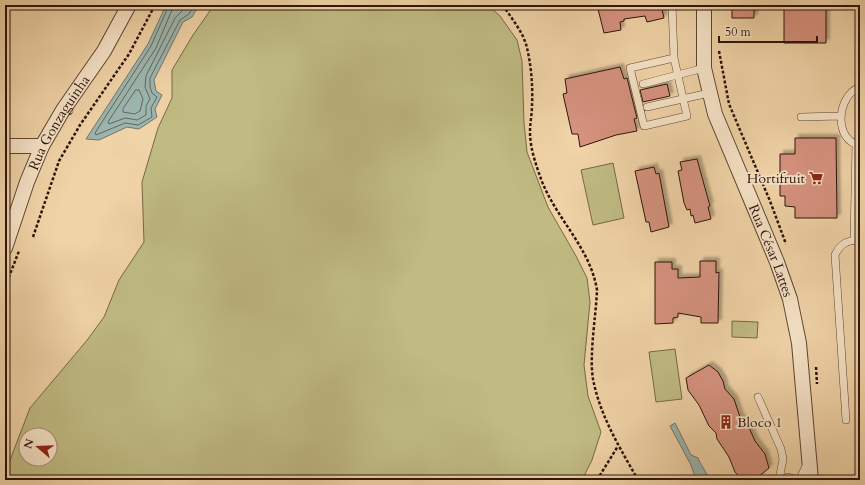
<svg xmlns="http://www.w3.org/2000/svg" width="865" height="485" viewBox="0 0 865 485" font-family="Cardo,serif">
<style>
.green{fill:#c0bb83;stroke:#766847;fill-rule:evenodd}
.water{fill:#9cb6af;stroke:#70766d}
.lines{fill:none;stroke-linecap:round;stroke-linejoin:round}
.shore{stroke:#64665d;stroke-width:1}
.building{fill:#d6927f;stroke:#2d150b;filter:url(#shadow)}
.lane-casing{stroke:#5e4432;stroke-width:8}
.street-casing{stroke:#5e4432;stroke-width:16}
.path{stroke:#2d150b;stroke-width:2.5;stroke-dasharray:3 2;stroke-linecap:butt}
.lane{stroke:#f5e2c6;stroke-width:7}
.street{stroke:#f5e2c6;stroke-width:14}
.labels{text-anchor:middle;dominant-baseline:central;stroke-width:3.5;stroke-linejoin:round;paint-order:stroke}
.street-label{font-size:14px;fill:#2d150b;stroke:#f5e2c6}
.poi-label{font-size:14px;fill:#2d150b;stroke:#f5e2c6;text-anchor:end}
</style>
<defs>
<filter id="shadow"><feDropShadow dx="3.5" dy="-3.5" stdDeviation="1" flood-color="#0004"/></filter>
</defs>
<rect width="100%" height="100%" fill="#f0d3a7"/>
<filter id="stains"><feTurbulence type="fractalNoise" baseFrequency=".005" numOctaves="4"/><feColorMatrix values="0 0 0 0 .2 0 0 0 0 .09 0 0 0 0 .02 0 0 0 .5 -.17"/></filter>
<radialGradient id="worn" r=".72"><stop offset=".6" stop-color="#630" stop-opacity="0"/><stop offset="1" stop-color="#630" stop-opacity=".3"/></radialGradient>
<!-- green -->
<path class="green" d="M214,5H488L500,16L517,40L522,61L524,123L527,152L548,207L576,256L587,278L590,302L584,365L588,396L601,432L592,460L582,480H5V473L30,408L88,339L104,317L119,280L144,242L142,182L158,128L172,98V70L193,35ZM26,435H50V459H26Z
M613,163L624,218L593,225L581,170Z
M732,321L758,322L757,338L732,337Z
M675,349L682,399L656,402L649,352Z"/>
<!-- water -->
<path class="water" d="M166,5H199L192,17L183,22L154,80L156,91L162,95L155,109L157,117L139,129L127,127L99,140L86,139L148,44Z
M675,423L691,455L698,458C701,466 707,472 709,480H696L691,465L670,426Z"/>
<g class="lines">
<!-- shore -->
<path class="shore" d="M169,5L151,46L95,133L96,135L125,123L138,125L152,117L151,108L157,97L152,93L150,87V78L180,20L189,14L194,5
M174,5L156,48L108,122L109,124L125,118L137,120L146,115V106L150,99L145,87L146,76L175,18L188,5
M136,90H139L143,99L140,111L135,114L123,112V109Z"/>
</g>
<!-- building -->
<path class="building" d="M597,5H661L664,18L647,22L645,16L624,19V21L620,22L621,30L604,33Z
M732,5H754V18H732Z
M784,5H826V43H784Z
M620,67L624,79L627,78L637,118L634,119L637,131L616,135L580,147L578,134H572L563,94L567,93L565,79Z
M667,84L670,96L643,102L640,90Z
M795,138H836L837,218H795V207L785,206V196H780V154H795Z
M697,159L710,206L708,207L711,219L695,223L693,215L691,216L690,209L687,210L684,203L678,171L682,170L680,162Z
M654,167L656,174L659,173L669,227L651,232L649,222H646L635,171Z
M700,261H716V273L719,272L718,323H701V317L678,313V317L673,318V323L655,324V262H672V269H678V278L700,277Z
M709,365L718,372L723,381L725,389L734,399L740,417L747,423L755,441L765,454L769,468L757,478L742,480L735,472L729,457L717,439L716,433L709,426L699,405L688,390L686,378Z"/>
<g class="lines">
<defs>
<path id="lane" d="M672,5L674,58
M674,58L687,116L644,126L630,68Z
M643,84L704,68
M647,107L709,93
M801,117L840,116
M859,145C834,140 836,96 860,87
M854,240L856,144
M758,397L781,449L783,459L779,480
M846,420L835,255C840,244 847,240 860,240
M781,480L788,477L798,480
M799,480L808,462"/>
<g id="street">
<path id="s1" d="M704,5V68L715,114L777,262L790,299L799,343L811,480"/>
<path d="M5,146H42"/>
<path id="s2" d="M5,248L27,182L42,146L63,110L104,51L129,5"/>
</g>
</defs>
<!-- lane casing -->
<use href="#lane" class="lane-casing"/>
<!-- street casing -->
<use href="#street" class="street-casing"/>
<!-- path -->
<path class="path" d="M503,5C511,18 521,29 526,44C531,63 533,85 532,105C532,114 530,123 530,132C530,148 536,165 541,179C556,219 590,247 597,290C596,316 589,355 593,379C600,416 620,448 638,480
M719,51L729,104L770,201L786,244
M33,237L59,161L80,125L129,54L155,5
M5,287L19,251
M816,367L817,384
M597,480L618,446"/>
<!-- lane -->
<use href="#lane" class="lane"/>
<!-- street -->
<use href="#street" class="street"/>
</g>
<!-- icons -->
<defs>
<symbol id="supermarket-bare" viewBox="-9 -9 18 18"><path d="M-6-5.5h2.5l.6 2H6L4.5 2H-2.5L-4.4-4H-6ZM-1.5 3.2a1.3 1.3 0 1 0 .1 0ZM3 3.2a1.3 1.3 0 1 0 .1 0Z" fill="#8f2418" stroke="#f5e2c6" stroke-width="2.5" paint-order="stroke"/></symbol>
<symbol id="building-bare" viewBox="-9 -9 18 18"><path d="M-4-6H4V6H1V3H-1V6H-4ZM-2.5-4.3h1.7v1.8h-1.7ZM.8-4.3h1.7v1.8H.8ZM-2.5-1h1.7V.8h-1.7ZM.8-1h1.7V.8H.8Z" fill="#8f2418" stroke="#f5e2c6" stroke-width="2.5" paint-order="stroke"/></symbol>
</defs>
<g fill-rule="evenodd">
<use href="#supermarket-bare" x="806" y="168" width="20" height="20"/>
<use href="#building-bare" x="716" y="412" width="20" height="20"/>
</g>
<g class="labels">
<!-- street labels -->
<g class="street-label">
<text stroke="none"><textPath href="#s2" startOffset="137">Rua Gonzaguinha</textPath></text>
<text stroke="none"><textPath href="#s1" startOffset="258">Rua César Lattes</textPath></text>
</g>
<!-- poi labels -->
<g class="poi-label">
<text x="805" y="178">Hortifruit</text>
<text x="737" y="422" text-anchor="start">Bloco 1</text>
</g>
</g>
<!-- margin -->
<rect width="865" height="485" fill="none" stroke="#f0d3a7" stroke-width="20"/>
<rect x="6" y="6" width="853" height="473" fill="none" stroke="#2d150b" stroke-width="2"/>
<rect x="10" y="10" width="845" height="465" fill="none" stroke="#2d150b"/>
<!-- north arrow -->
<g transform="translate(38 447) rotate(289)"><circle r="19" fill="#f5e2c6" stroke="#a5907b"/>
<path d="M0-3L7 15L0 10L-7 15Z" fill="#8f2418"/>
<text y="-6" font-size="11" font-weight="bold" text-anchor="middle" fill="#2d150b">N</text>
</g>
<!-- scale -->
<path d="M719 36v6h98v-6" fill="none" stroke="#2d150b" stroke-width="2"/>
<text x="725" y="36" font-size="12" fill="#2d150b" stroke="#f5e2c6" stroke-width="3" paint-order="stroke">50 m</text>
<rect width="100%" height="100%" filter="url(#stains)"/>
<rect width="100%" height="100%" fill="url(#worn)"/>
</svg>
